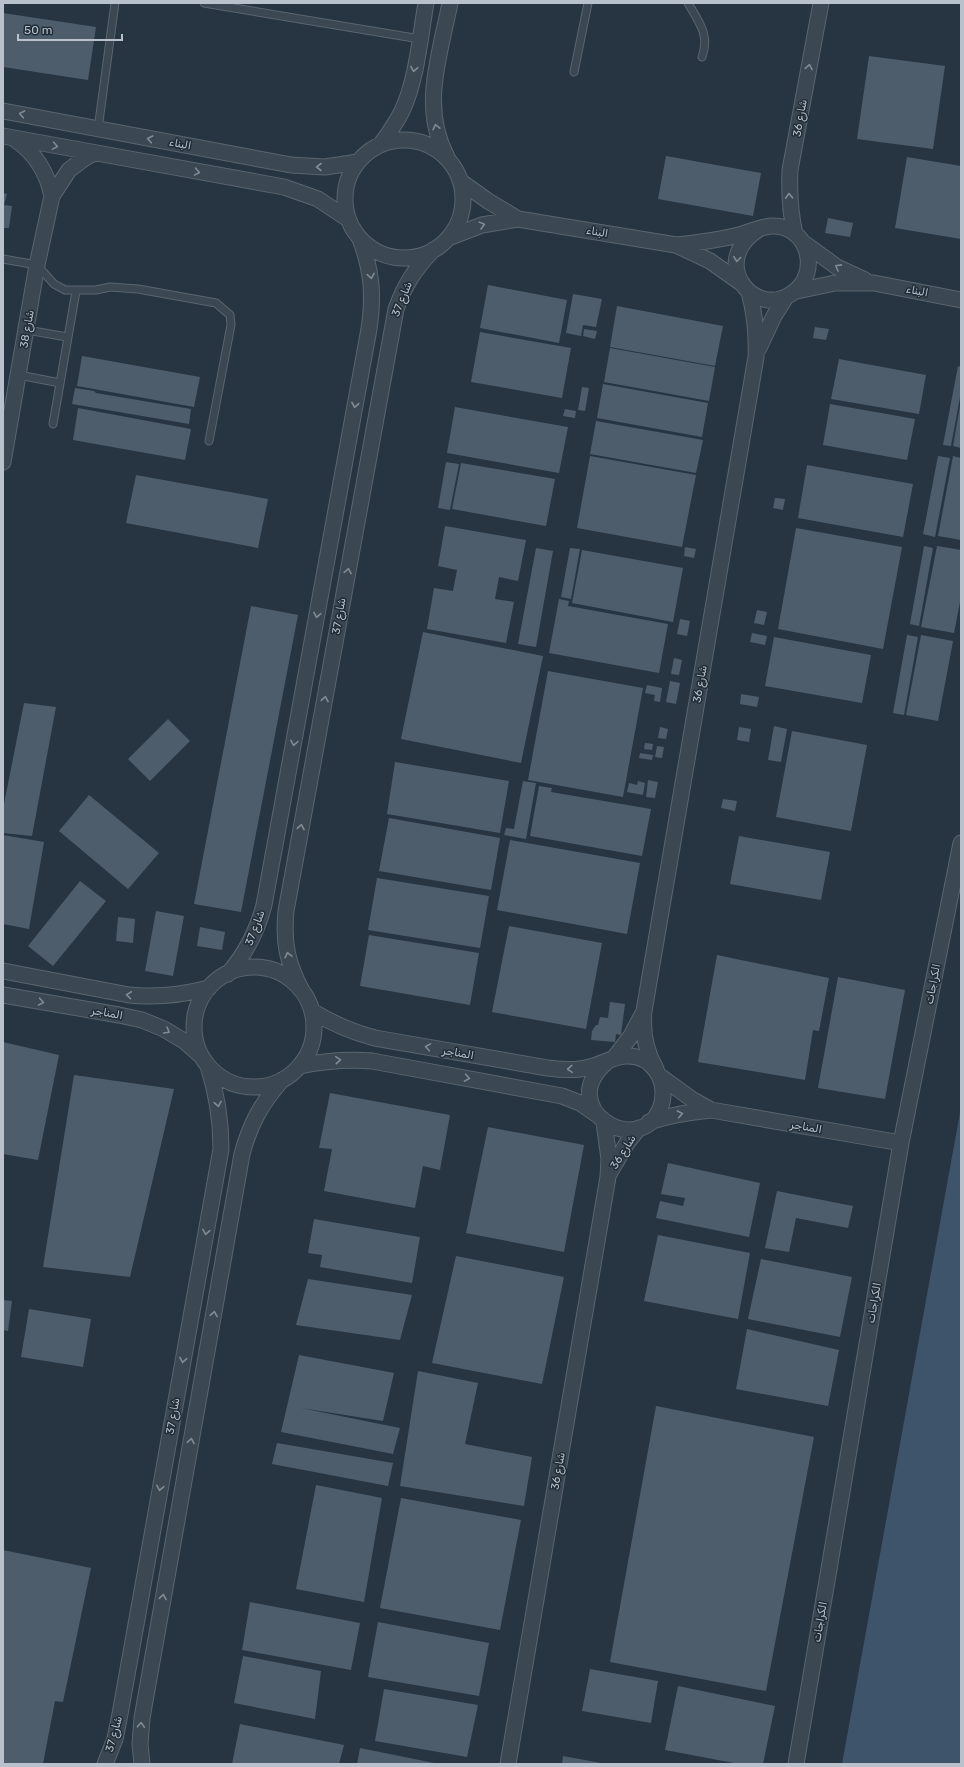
<svg xmlns="http://www.w3.org/2000/svg" width="964" height="1767" viewBox="0 0 964 1767" font-family="Rubik,'Noto Sans Arabic',sans-serif">
<style>
.water{fill:#3d546b}
.building{fill:#4d5d6b}
.lines{fill:none;stroke-linecap:round;stroke-linejoin:round}
.lane-casing{stroke:#5a6570;stroke-width:9}
.street-casing{stroke:#5a6570;stroke-width:17}
.lane{stroke:#3b4752;stroke-width:7}
.street{stroke:#3b4752;stroke-width:15}
.oneway{stroke:#808b95}
.labels{text-anchor:middle;dominant-baseline:central;stroke-width:3;stroke-linejoin:round;paint-order:stroke}
.street-label{font-size:11px;fill:#b9c2cc;stroke:#202c38}
</style>
<rect width="100%" height="100%" fill="#273543"/>
<!-- water -->
<path class="water" d="M961,1107V1764H842Z"/>
<!-- building -->
<path class="building" d="M3,13L96,27L88,80L3,67Z
M869,56L945,66L933,149L857,139Z
M666,156L761,173L753,216L658,199Z
M907,157L961,166V239L895,228Z
M3,193L7,194L4,205L12,206L9,228H3Z
M828,218L853,223L850,237L825,233Z
M488,285L567,300L559,343L480,328Z
M573,294L602,299L596,327L583,325L581,336L566,333Z
M617,306L723,326L715,366L610,347Z
M815,327L829,329L826,340L813,338Z
M584,329L597,331L595,339L583,336Z
M480,332L571,348L562,398L471,382Z
M610,348L715,367L709,401L604,382Z
M82,356L200,377L194,407L77,386Z
M839,359L926,375L919,414L831,399Z
M958,366L961,367V392L951,446L943,445Z
M603,384L708,403L702,437L597,418Z
M582,387L589,388L585,411L578,410Z
M75,388L94,391L96,393L191,409L189,424L72,404Z
M830,404L915,419L907,460L823,445Z
M960,406H961V448L953,446Z
M455,407L568,427L559,473L447,453Z
M78,408L191,429L185,460L73,440Z
M565,409L576,411L575,418L563,416Z
M596,421L703,440L696,473L590,454Z
M590,456L696,475L682,547L577,528Z
M938,456L950,458L935,537L923,534Z
M953,456L961,458V540L938,536Z
M446,462L459,464L450,510L438,508Z
M461,463L555,479L546,526L452,509Z
M807,465L913,484L903,537L798,518Z
M136,475L268,499L258,548L126,523Z
M775,498L785,499L783,510L773,508Z
M445,526L526,540L518,581L499,577L495,599L514,602L506,643L427,629L434,588L453,591L457,570L438,566Z
M796,528L902,547L883,649L778,629Z
M924,546L933,548L919,626L910,624Z
M937,546L961,550V597L954,633L921,627Z
M685,547L696,549L694,558L684,556Z
M536,548L553,551L536,647L518,644Z
M570,548L580,549L571,599L561,597Z
M582,550L683,568L673,622L572,603Z
M559,599L569,601L568,606L668,624L659,673L549,653Z
M251,606L298,615L241,912L194,904Z
M757,610L767,612L764,625L754,623Z
M680,619L690,621L687,636L677,634Z
M423,632L543,656L521,763L401,739Z
M752,633L767,636L765,645L750,642Z
M907,635L918,637L904,715L893,713Z
M921,635L953,641L938,721L906,715Z
M774,637L871,655L862,703L765,686Z
M674,658L682,660L679,675L671,674Z
M548,671L643,688L623,797L528,780Z
M670,681L680,683L676,704L666,702Z
M647,685L662,688L660,702L654,701L655,695L645,693Z
M741,694L759,697L757,707L740,704Z
M24,703L56,707L32,836L3,833V809Z
M168,719L190,741L150,781L128,759Z
M774,726L787,729L781,762L768,760Z
M660,727L668,729L666,739L658,738Z
M739,727L751,729L749,742L737,740Z
M792,731L867,745L851,831L776,817Z
M645,743L653,744L652,750L644,749Z
M657,746L664,747L662,758L655,757Z
M640,753L653,755L652,760L639,758Z
M395,762L509,781L500,833L387,814Z
M648,780L658,782L655,798L646,797Z
M523,781L536,783L526,839L504,835L506,828L514,829Z
M638,781L645,783L643,795L627,792L629,783L637,785Z
M539,786L552,788L551,792L651,809L642,856L530,836Z
M89,795L159,853L128,889L59,831Z
M723,799L737,801L735,811L721,808Z
M389,818L500,838L491,890L379,871Z
M3,835L44,842L29,929L3,924Z
M739,836L830,852L821,900L730,884Z
M510,840L640,863L627,934L497,910Z
M377,878L489,896L480,948L368,930Z
M80,881L106,901L53,966L28,946Z
M156,911L184,916L173,976L145,971Z
M118,917L135,919L133,943L116,941Z
M509,926L602,943L586,1029L492,1012Z
M200,927L225,932L222,950L197,946Z
M369,935L479,953L470,1005L360,986Z
M717,955L829,978L819,1031L813,1030L805,1080L698,1062Z
M838,977L905,990L885,1099L818,1088Z
M610,1002L625,1004L621,1035L616,1034L615,1042L591,1040L592,1031L596,1025H598L600,1017L608,1018Z
M3,1042L59,1055L38,1160L3,1154Z
M74,1075L174,1089L130,1277L43,1267Z
M330,1093L450,1115L440,1170L423,1166L415,1208L324,1191L332,1149L319,1148Z
M488,1127L584,1145L564,1252L466,1233Z
M668,1163L760,1183L749,1237L656,1218L660,1201L683,1206L685,1198L661,1194Z
M777,1191L853,1206L848,1228L796,1218L789,1252L765,1248Z
M314,1219L420,1237L412,1283L320,1267L322,1255L308,1253Z
M658,1235L750,1253L738,1319L644,1301Z
M456,1256L564,1277L542,1384L432,1363Z
M761,1259L852,1277L840,1337L748,1319Z
M308,1279L412,1295L400,1340L296,1325Z
M3,1300L12,1301L8,1331L3,1330Z
M29,1309L91,1319L83,1367L21,1357Z
M747,1329L839,1350L828,1406L736,1389Z
M299,1355L394,1373L383,1421L301,1408L400,1428L393,1454L281,1432Z
M418,1371L478,1383L465,1444L532,1457L524,1506L400,1486Z
M656,1406L814,1437L766,1691L610,1662Z
M277,1443L393,1463L388,1486L272,1464Z
M316,1485L382,1498L364,1602L296,1589Z
M401,1498L521,1520L500,1630L380,1608Z
M3,1550L91,1568L63,1702L55,1701L43,1764H3Z
M250,1602L360,1623L351,1670L242,1650Z
M378,1622L489,1643L479,1696L368,1677Z
M243,1656L321,1671L315,1719L234,1703Z
M590,1669L658,1681L651,1723L582,1711Z
M678,1686L775,1706L763,1764H739L665,1750Z
M384,1689L478,1705L467,1757L375,1741Z
M240,1724L344,1745L339,1764H232Z
M360,1748L434,1763V1764H357Z
M563,1756L601,1763V1764H562Z"/>
<g class="lines">
<defs>
<path id="lane" d="M204,3L420,39
M688,3C699,22 710,35 702,57
M574,72L588,3
M98,129L115,3
M3,259L37,265L54,284L65,290H96L110,287L138,289L216,303L230,315L231,325L209,441
M27,330L67,337
M19,375L60,383
M53,424L76,291"/>
<path id="street" d="M3,111L291,165L325,167L358,162
M3,136L284,187L318,199L348,219
M16,140C36,154 47,172 52,196
M345 199a59 59 0 1 1 118 0a59 59 0 1 1-118 0Z
M381,144C389,133 396,123 402,111C417,79 420,37 426,3
M447,157C420,107 440,55 450,3
M460,181L488,201L518,219
M795,234C790,212 789,192 790,170L821,3
M448,238L482,225L518,219L676,245L710,261L741,283
M804,243L837,267L865,280
M676,245C697,243 718,240 739,235C749,232 760,227 771,226C809,224 822,275 791,294C753,319 708,261 759,229
M797,291L835,283H874L961,300
M759,348L774,316L786,297
M3,462L37,265L52,196L69,170L85,158L94,153
M194 1027a60 60 0 1 1 120 0a60 60 0 1 1-120 0Z
M3,971L129,995C157,998 182,995 209,988
M228,974C246,953 257,932 264,905L369,329C374,295 372,271 360,239
M302,991C287,962 283,943 286,911L396,309C405,284 415,269 433,250
M3,995L119,1015L142,1020L164,1029L184,1041L201,1056
M312,1011C333,1024 352,1032 375,1038L548,1068C562,1070 576,1071 590,1067C602,1064 613,1057 625,1056C654,1054 670,1084 660,1109C638,1160 552,1107 608,1061
M614,1058L631,1036L642,1015
M300,1066C324,1061 346,1059 372,1061L562,1096L580,1103L596,1114
M656,1069C645,1050 642,1032 644,1011L756,357C757,334 755,314 749,292
M660,1076L693,1100L711,1110
M649,1122C670,1115 689,1112 711,1110L901,1143
M609,1174L627,1143L639,1128
M105,1764L115,1739L120,1714L221,1149C221,1120 217,1094 208,1066
M142,1764L140,1744L142,1718L242,1154C250,1124 261,1104 282,1080
M508,1764L608,1177L609,1159L604,1122
M796,1764L901,1143L961,843"/>
</defs>
<!-- lane casing -->
<use href="#lane" class="lane-casing"/>
<!-- street casing -->
<use href="#street" class="street-casing"/>
<!-- lane -->
<use href="#lane" class="lane"/>
<!-- street -->
<use href="#street" class="street"/>
</g>
<!-- one-way arrows -->
<defs><path id="oneway-chevron" d="M-2-3.5L2.5 0L-2 3.5" fill="none" stroke-width="1.6" stroke-linecap="round" stroke-linejoin="round"/></defs>
<g class="oneway">
<use href="#oneway-chevron" transform="translate(809 67) rotate(-80)"/>
<use href="#oneway-chevron" transform="translate(414 69) rotate(101)"/>
<use href="#oneway-chevron" transform="translate(22 114) rotate(-169)"/>
<use href="#oneway-chevron" transform="translate(436 127) rotate(-103)"/>
<use href="#oneway-chevron" transform="translate(150 139) rotate(-169)"/>
<use href="#oneway-chevron" transform="translate(55 146) rotate(10)"/>
<use href="#oneway-chevron" transform="translate(319 167) rotate(180)"/>
<use href="#oneway-chevron" transform="translate(197 172) rotate(10)"/>
<use href="#oneway-chevron" transform="translate(789 196) rotate(-93)"/>
<use href="#oneway-chevron" transform="translate(482 225) rotate(-15)"/>
<use href="#oneway-chevron" transform="translate(737 259) rotate(98)"/>
<use href="#oneway-chevron" transform="translate(838 267) rotate(-151)"/>
<use href="#oneway-chevron" transform="translate(371 276) rotate(80)"/>
<use href="#oneway-chevron" transform="translate(355 405) rotate(100)"/>
<use href="#oneway-chevron" transform="translate(348 571) rotate(-80)"/>
<use href="#oneway-chevron" transform="translate(317 615) rotate(100)"/>
<use href="#oneway-chevron" transform="translate(325 699) rotate(-80)"/>
<use href="#oneway-chevron" transform="translate(294 743) rotate(100)"/>
<use href="#oneway-chevron" transform="translate(301 827) rotate(-80)"/>
<use href="#oneway-chevron" transform="translate(288 955) rotate(-103)"/>
<use href="#oneway-chevron" transform="translate(129 995) rotate(-172)"/>
<use href="#oneway-chevron" transform="translate(41 1002) rotate(10)"/>
<use href="#oneway-chevron" transform="translate(167 1031) rotate(30)"/>
<use href="#oneway-chevron" transform="translate(428 1047) rotate(-170)"/>
<use href="#oneway-chevron" transform="translate(338 1060) rotate(-4)"/>
<use href="#oneway-chevron" transform="translate(570 1069) rotate(177)"/>
<use href="#oneway-chevron" transform="translate(467 1078) rotate(10)"/>
<use href="#oneway-chevron" transform="translate(218 1104) rotate(80)"/>
<use href="#oneway-chevron" transform="translate(680 1114) rotate(-11)"/>
<use href="#oneway-chevron" transform="translate(206 1232) rotate(100)"/>
<use href="#oneway-chevron" transform="translate(214 1314) rotate(-80)"/>
<use href="#oneway-chevron" transform="translate(183 1360) rotate(100)"/>
<use href="#oneway-chevron" transform="translate(191 1441) rotate(-80)"/>
<use href="#oneway-chevron" transform="translate(160 1488) rotate(100)"/>
<use href="#oneway-chevron" transform="translate(163 1597) rotate(-80)"/>
<use href="#oneway-chevron" transform="translate(141 1725) rotate(-87)"/>
</g>
<g class="labels">
<!-- street labels -->
<g class="street-label">
<text transform="translate(800 118) rotate(-80)">شارع 36</text>
<text transform="translate(180 144) rotate(11)">البناء</text>
<text transform="translate(597 232) rotate(9)">البناء</text>
<text transform="translate(917 291) rotate(11)">البناء</text>
<text transform="translate(402 299) rotate(-68)">شارع 37</text>
<text transform="translate(27 329) rotate(-80)">شارع 38</text>
<text transform="translate(339 616) rotate(-80)">شارع 37</text>
<text transform="translate(700 684) rotate(-80)">شارع 36</text>
<text transform="translate(255 928) rotate(-69)">شارع 37</text>
<text transform="translate(933 984) rotate(-79)">الكراجات</text>
<text transform="translate(107 1013) rotate(10)">المناجر</text>
<text transform="translate(458 1053) rotate(10)">المناجر</text>
<text transform="translate(806 1127) rotate(10)">المناجر</text>
<text transform="translate(623 1152) rotate(-58)">شارع 36</text>
<text transform="translate(874 1303) rotate(-80)">الكراجات</text>
<text transform="translate(173 1416) rotate(-80)">شارع 37</text>
<text transform="translate(558 1471) rotate(-80)">شارع 36</text>
<text transform="translate(820 1622) rotate(-80)">الكراجات</text>
<text transform="translate(114 1734) rotate(-75)">شارع 37</text>
</g>
</g>
<!-- border -->
<rect width="964" height="1767" fill="none" stroke="#b9c2cc" stroke-width="8"/>
<!-- scale -->
<path d="M18 34v6h104v-6" fill="none" stroke="#b9c2cc" stroke-width="2"/>
<text x="24" y="34" font-size="12" fill="#b9c2cc" stroke="#202c38" stroke-width="3" paint-order="stroke">50 m</text>
</svg>
